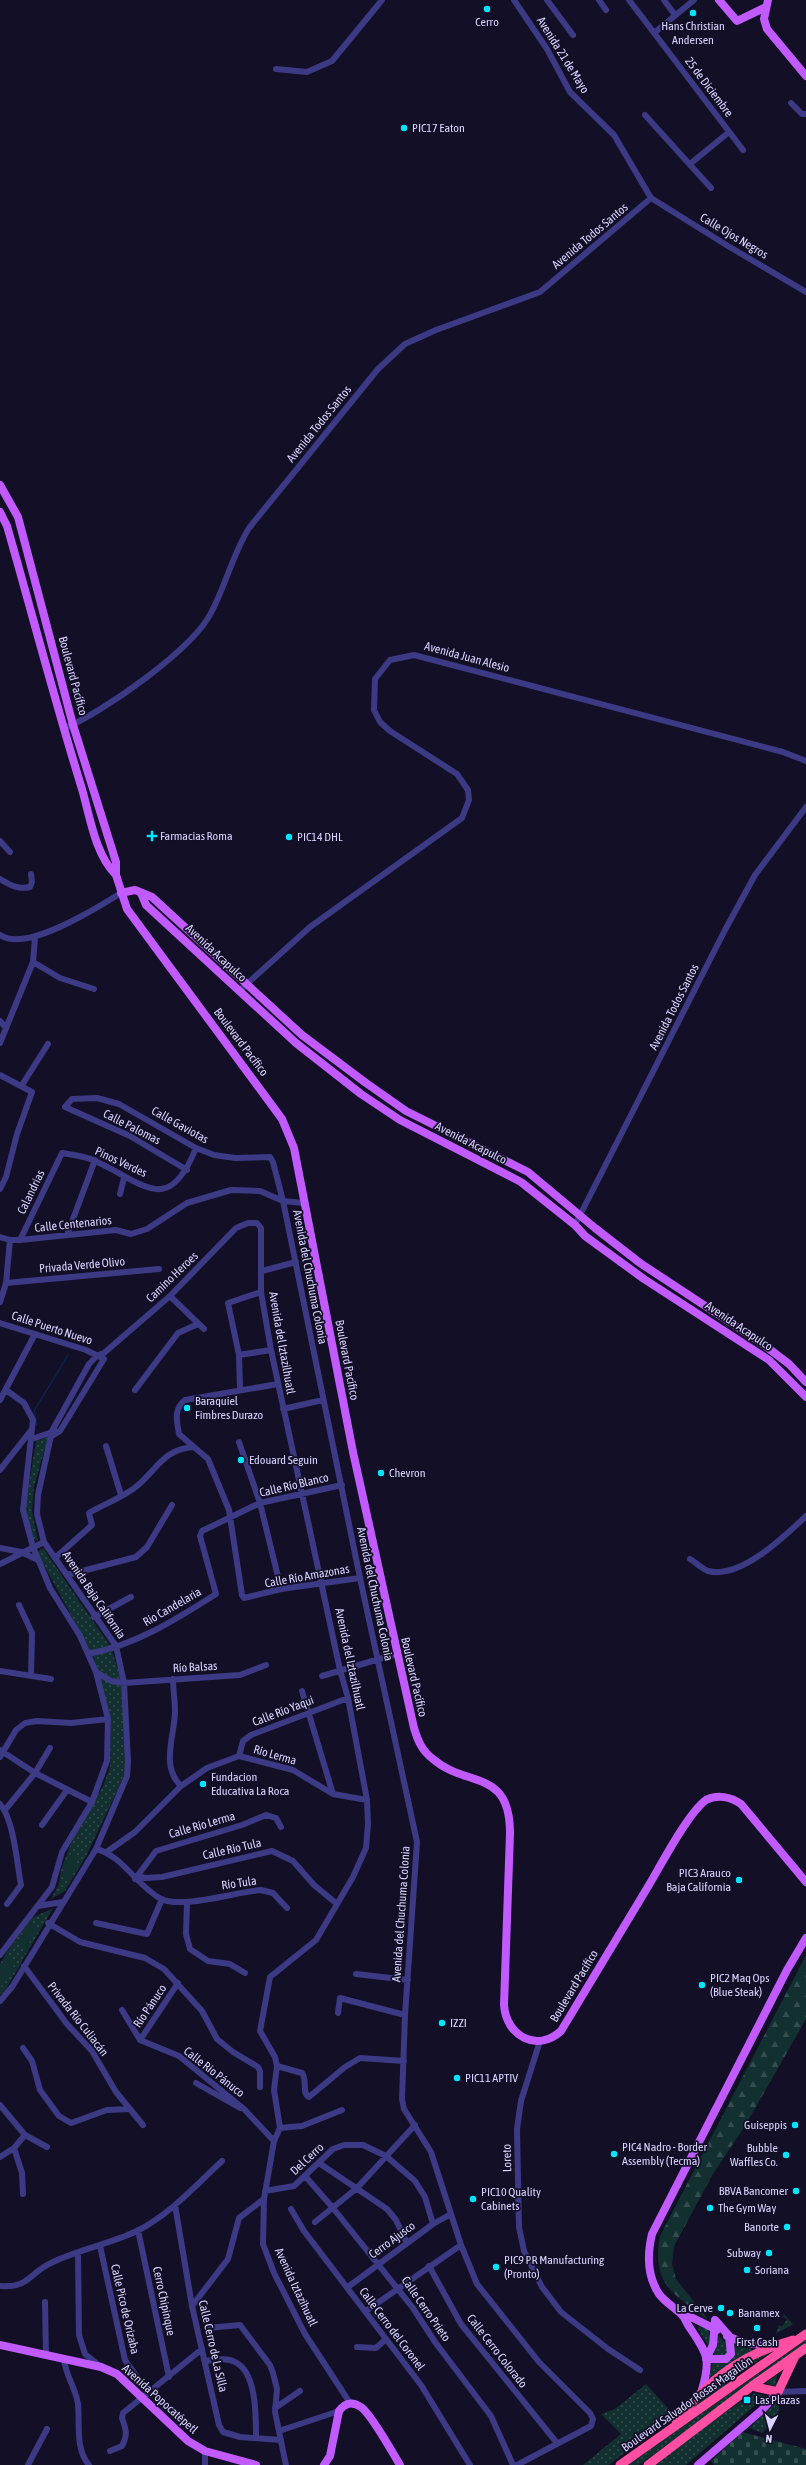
<svg xmlns="http://www.w3.org/2000/svg" width="806" height="2465" viewBox="0 0 806 2465" font-family="'Asap Condensed',sans-serif">
<style>
.grass{fill:url(#grass-dots)}
.forest{fill:url(#forest-firs)}
.cemetery{fill:url(#cemetery-stones)}
.garden{fill:#12302f}
.lines{fill:none;stroke-linecap:round;stroke-linejoin:round}
.stream{stroke:#0c2248;stroke-width:1.5}
.minor{stroke:#3d3a85;stroke-width:6}
.major{stroke:#c25bff;stroke-width:8}
.highway{stroke:#ff4fa3;stroke-width:9}
.poi-dot{fill:#00e5ff;stroke:#130f26;stroke-width:1.5}
.labels{text-anchor:middle;dominant-baseline:central;stroke-width:3.5;stroke-linejoin:round;paint-order:stroke}
.poi-label{font-size:12px;fill:#d9d4ff;stroke:#130f26;text-anchor:start}
.street-label{font-size:12px;fill:#d9d4ff;stroke:#130f26}
</style>
<defs>
<pattern id="grass-dots" width="8" height="8" patternUnits="userSpaceOnUse"><rect width="8" height="8" fill="#12302f"/><path d="M2 2h.1M6 6h.1" fill="none" stroke="#344d4e" stroke-width="1.8" stroke-linecap="round"/></pattern>
<pattern id="forest-firs" width="22" height="20" patternUnits="userSpaceOnUse"><rect width="22" height="20" fill="#12302f"/><path d="M5 1l3.5 6h-7zM16 11l3.5 6h-7z" fill="#344d4e"/></pattern>
<pattern id="cemetery-stones" width="16" height="16" patternUnits="userSpaceOnUse"><rect width="16" height="16" fill="#12302f"/><path d="M2 7V4a2 2 0 0 1 4 0v3zM10 15v-3a2 2 0 0 1 4 0v3z" fill="#344d4e"/></pattern>
</defs>
<rect width="100%" height="100%" fill="#130f26"/>
<!-- grass -->
<path class="grass" d="M48,1437L34,1487L32,1511L38,1541L32,1538L25,1508L36,1441Z
M43,1548L111,1647L120,1677L124,1710L126,1769L119,1787L85,1858L65,1891L51,1899L59,1884L61,1870L72,1841L103,1786L110,1767L111,1719L94,1658L37,1552Z
M53,1908L6,1989L0,1995V1964L6,1953L32,1918Z
M784,2314L793,2324L776,2334L779,2325L782,2327L787,2319L783,2317Z
M699,2326L709,2329V2347L698,2329Z
M718,2335L728,2345L727,2353L724,2356H716L714,2353L716,2337Z
M806,2340V2344L639,2465H628Z
M734,2342L753,2350L731,2362L708,2382L713,2361L727,2362L732,2359Z
M780,2347L737,2373L725,2386L672,2424L707,2389L747,2362Z
M777,2375L776,2388L766,2383Z
M646,2384L673,2414L609,2465H583L621,2434L601,2414L615,2409Z
M755,2393L766,2396L686,2465H656L706,2425Z
M797,2397V2400L780,2403L777,2417L762,2433L749,2428L780,2399Z"/>
<!-- forest -->
<path class="forest" d="M806,1955V2019L745,2126L713,2174L674,2246L672,2264L676,2279L709,2321C674,2294 651,2285 660,2236Z"/>
<!-- cemetery -->
<path class="cemetery" d="M742,2432L806,2449V2465H714L711,2461Z"/>
<!-- garden -->
<path class="garden" d="M69,1854L78,1857L70,1880L61,1877Z
M31,1922L39,1928L26,1948L17,1942Z
M6,1956L16,1961L3,1986L0,1985V1967Z"/>
<g class="lines">
<!-- stream -->
<path class="stream" d="M37,1425L34,1411L68,1355"/>
<!-- minor -->
<path class="minor" d="M514,0L547,49L570,92L614,135L651,198L728,246L806,292
M547,0L573,35
M599,0L606,10
M629,0L743,150
M664,0L675,15
M654,33L694,0
M276,69L307,72L332,61L382,0
M791,103L802,114H806
M645,115L711,188
M690,164L729,132
M63,729C102,713 194,649 212,611C226,584 233,554 249,528L378,369L405,344L436,330L540,292L651,198
M0,841L10,852
M0,879C10,885 18,890 30,887L32,882L31,874
M0,935C26,953 97,908 121,893
M33,962L60,978L94,989
M239,991L310,927L462,818L469,800L468,790L457,774L390,731L380,722L374,710L375,679L390,660L414,655L783,752L806,761
M0,1021L6,1028
M0,1043L33,962L35,938
M0,1075L32,1092L17,1134L6,1177L0,1189
M22,1085L48,1044
M187,1170L130,1136L65,1107L72,1099L97,1098L119,1104L196,1148L214,1155L235,1158L270,1157L273,1162L283,1201L360,1578L417,1842L405,2015L402,2099L404,2109L431,2152L461,2245L477,2284L539,2362L590,2413L593,2419L591,2426L517,2465
M120,1194L124,1178
M575,1225L725,930L755,875L806,807
M67,1235L95,1160
M0,1237L10,1240H20L116,1230L131,1234L147,1229L187,1203L231,1190L260,1191L283,1201L303,1203
M20,1240L62,1153C73,1155 86,1156 95,1161C143,1182 168,1218 196,1148
M262,1271L296,1262
M6,1283L159,1269
M170,1296L204,1329
M0,1302L6,1283L10,1240
M0,1323L86,1350L104,1359
M239,1355L271,1350
M240,1389L239,1355L228,1303L261,1292
M135,1390L178,1333L198,1324
M0,1400L35,1334
M283,1409L323,1400
M52,1436L60,1431L104,1359
M32,1439L55,1431
M239,1442L260,1503L281,1589
M106,1446L121,1495
M194,1447L179,1434C177,1421 173,1410 185,1400L278,1384
M0,1470L32,1429
M0,1548L21,1552L38,1560
M55,1558L92,1525L89,1513C104,1504 124,1497 137,1486C158,1468 164,1449 194,1447L208,1459L229,1510L242,1595L244,1598L281,1589L360,1578
M690,1559C695,1562 702,1569 708,1571C740,1580 785,1536 806,1516
M0,1564L44,1542
M67,1575L136,1557L147,1547L172,1505
M19,1605L32,1633L31,1676
M94,1617L131,1597
M88,1654C136,1645 175,1620 216,1594L200,1536L202,1531L260,1503L342,1485
M0,1671L51,1679
M96,1672L111,1681L124,1683L240,1675L266,1665
M322,1676L396,1654
M173,1679C173,1690 175,1700 175,1711C175,1735 160,1766 181,1786
M302,1691L333,1794
M0,1750L35,1773L92,1802
M239,1756L243,1741L251,1735L348,1698
M0,1757L16,1730L25,1723L37,1721L71,1723L108,1719
M0,1804C14,1820 17,1864 21,1885L7,1904
M5,1810L35,1773L50,1748
M42,1825L67,1790
M96,1849C122,1855 137,1886 161,1899C182,1909 236,1892 261,1890L273,1893L287,1908
M108,1851L135,1832L181,1786L207,1768L239,1756L293,1770L333,1794L367,1800
M138,1876L145,1878L162,1877L272,1851L293,1861L314,1885L337,1904
M135,1879L156,1851L242,1825L266,1815L276,1818L281,1827
M187,1902L186,1934L190,1949L208,1961L230,1964L245,1973
M38,1906L63,1902
M48,1923L80,1942L145,1958L164,1969L202,2011L217,2039L233,2052L258,2067L260,2071V2087
M96,1923L147,1934L162,1899
M0,1955L52,1887L62,1852L92,1802L107,1761L108,1719L96,1672L80,1636L50,1588L33,1547L23,1510L33,1420L24,1403L6,1390
M24,1966L67,2024L92,2051L116,2092L143,2125
M356,1974L408,1980
M0,2001L12,1987L96,1849L127,1776L128,1762L124,1683L116,1646L44,1542L37,1514L38,1495L52,1431L89,1364L98,1355L104,1353L170,1296L236,1228L248,1223H257L261,1228V1292L271,1350L340,1670L348,1698L367,1800L368,1824L366,1848L353,1877L316,1940L270,1977L260,2031L275,2057L277,2066L274,2090L280,2128L274,2141L264,2199L263,2244L274,2273L305,2334L350,2403
M122,2010L140,2040L179,2056L244,2109L274,2141
M338,2013L340,1998L405,2015
M140,2040L178,1983
M540,2041L521,2101L517,2129L519,2227L524,2251L542,2287L561,2312L608,2349L640,2370
M23,2048L32,2061L40,2090L59,2116L71,2123L107,2110L130,2109
M277,2066L302,2073C308,2080 301,2093 309,2097L345,2067L360,2058L404,2061
M196,2083L240,2108
M0,2105L25,2135L47,2147
M280,2128L302,2126L342,2110
M14,2148L22,2173L23,2194
M0,2157L14,2148L25,2135
M319,2163L387,2209L396,2220L407,2243
M305,2176L333,2208L413,2308L435,2342L491,2416L513,2465
M265,2191L294,2186L333,2149L344,2145H363L386,2156L415,2181L425,2197L433,2224
M175,2205L192,2306L219,2425L223,2432L240,2437L281,2440
M291,2209L304,2231L421,2385L470,2465
M315,2222L357,2188L415,2125
M138,2230L169,2377
M100,2246L125,2360L149,2394
M78,2253L79,2335L85,2354L100,2366
M429,2266L461,2324L557,2443
M0,2286C30,2288 29,2273 51,2263C78,2250 109,2244 137,2231C169,2215 195,2186 222,2161
M348,2287L433,2224L451,2214
M45,2302L46,2356
M192,2306L228,2259L239,2218L264,2199
M366,2311L461,2245
M208,2328L240,2325L270,2365L273,2373L277,2389L275,2412L286,2465
M357,2347L376,2348L386,2339
M64,2360C66,2376 76,2389 78,2404C80,2424 75,2449 89,2465
M205,2361C215,2360 226,2357 235,2362C257,2372 256,2418 256,2438
M778,2392L806,2391
M275,2408L300,2391
M279,2431L339,2411
M110,2451L122,2446C128,2435 126,2429 122,2418L123,2413L202,2349
M28,2465L47,2429
M205,2465V2451"/>
<!-- major -->
<path class="major" d="M719,0L737,21L766,7
M768,0L764,19L767,29L806,76
M0,485L18,517L73,725L116,862V875L127,909L282,1119L294,1148L353,1452L414,1728C418,1741 422,1751 433,1759C466,1788 510,1768 510,1833L504,2005C506,2036 537,2053 561,2031C590,1982 620,1934 649,1885C661,1865 688,1813 706,1800C717,1794 731,1797 741,1804L806,1882
M0,512L7,526C32,613 55,702 82,789C90,817 95,854 116,875
M121,893L135,890L152,897L302,1035L366,1083L406,1111L528,1172L595,1228L640,1263L760,1342L789,1364L806,1382
M141,893L146,905L296,1043L361,1094L400,1120L521,1182L575,1225L585,1236L644,1279L769,1360L806,1397
M683,2316L693,2318L717,2330
M715,2320L729,2336L731,2354L726,2359H706L713,2345Z
M727,2336L742,2342L771,2347
M0,2345L101,2367L117,2374L188,2441L205,2451L256,2465
M702,2390C712,2356 706,2353 688,2325C686,2322 685,2318 682,2315C675,2308 665,2302 659,2294C647,2276 647,2255 652,2234L787,1970L806,1938
M324,2465L330,2456L339,2411C345,2403 352,2401 361,2407C372,2415 392,2452 400,2465
M698,2465L762,2410L778,2392"/>
<!-- highway -->
<path class="highway" d="M752,2386L778,2392L795,2356
M676,2421C710,2379 740,2355 793,2340
M620,2465L806,2334
M648,2465L752,2386L806,2348"/>
</g>
<!-- markers -->
<g class="poi-dot">
<circle cx="487" cy="9" r="4"/>
<circle cx="693" cy="13" r="4"/>
<circle cx="404" cy="128" r="4"/>
<path d="M150 830h4v4h4v4h-4v4h-4v-4h-4v-4h4z"/>
<circle cx="289" cy="837" r="4"/>
<circle cx="187" cy="1408" r="4"/>
<circle cx="241" cy="1460" r="4"/>
<circle cx="381" cy="1473" r="4"/>
<circle cx="203" cy="1784" r="4"/>
<circle cx="739" cy="1880" r="4"/>
<circle cx="702" cy="1985" r="4"/>
<circle cx="442" cy="2023" r="4"/>
<circle cx="457" cy="2078" r="4"/>
<circle cx="795" cy="2125" r="4"/>
<circle cx="614" cy="2154" r="4"/>
<circle cx="786" cy="2155" r="4"/>
<circle cx="796" cy="2191" r="4"/>
<circle cx="473" cy="2199" r="4"/>
<circle cx="710" cy="2208" r="4"/>
<circle cx="787" cy="2227" r="4"/>
<circle cx="769" cy="2253" r="4"/>
<circle cx="496" cy="2267" r="4"/>
<circle cx="747" cy="2270" r="4"/>
<circle cx="721" cy="2308" r="4"/>
<circle cx="730" cy="2313" r="4"/>
<circle cx="757" cy="2328" r="4"/>
<rect x="743" y="2396" width="8" height="8" rx="2"/>
</g>
<g class="labels">
<!-- poi labels -->
<g class="poi-label">
<text x="487" y="22" text-anchor="middle">Cerro</text>
<text x="693" y="26" text-anchor="middle">Hans Christian<tspan x="693" dy="14">Andersen</tspan></text>
<text x="412" y="128">PIC17 Eaton</text>
<text x="160" y="836">Farmacias Roma</text>
<text x="297" y="837">PIC14 DHL</text>
<text x="195" y="1401">Baraquiel<tspan x="195" dy="14">Fimbres Durazo</tspan></text>
<text x="249" y="1460">Edouard Seguin</text>
<text x="389" y="1473">Chevron</text>
<text x="211" y="1777">Fundacion<tspan x="211" dy="14">Educativa La Roca</tspan></text>
<text x="731" y="1873" text-anchor="end">PIC3 Arauco<tspan x="731" dy="14">Baja California</tspan></text>
<text x="710" y="1978">PIC2 Maq Ops<tspan x="710" dy="14">(Blue Steak)</tspan></text>
<text x="450" y="2023">IZZI</text>
<text x="465" y="2078">PIC11 APTIV</text>
<text x="787" y="2125" text-anchor="end">Guiseppis</text>
<text x="622" y="2147">PIC4 Nadro - Border<tspan x="622" dy="14">Assembly (Tecma)</tspan></text>
<text x="778" y="2148" text-anchor="end">Bubble<tspan x="778" dy="14">Waffles Co.</tspan></text>
<text x="788" y="2191" text-anchor="end">BBVA Bancomer</text>
<text x="481" y="2192">PIC10 Quality<tspan x="481" dy="14">Cabinets</tspan></text>
<text x="718" y="2208">The Gym Way</text>
<text x="779" y="2227" text-anchor="end">Banorte</text>
<text x="761" y="2253" text-anchor="end">Subway</text>
<text x="504" y="2260">PIC9 PR Manufacturing<tspan x="504" dy="14">(Pronto)</tspan></text>
<text x="755" y="2270">Soriana</text>
<text x="713" y="2308" text-anchor="end">La Cerve</text>
<text x="738" y="2313">Banamex</text>
<text x="757" y="2342" text-anchor="middle">First Cash</text>
<text x="755" y="2400">Las Plazas</text>
</g>
<!-- street labels -->
<g class="street-label">
<text transform="translate(563 55) rotate(58)">Avenida 21 de Mayo</text>
<text transform="translate(709 87) rotate(53)">25 de Diciembre</text>
<text transform="translate(590 236) rotate(-40)">Avenida Todos Santos</text>
<text transform="translate(734 236) rotate(31)">Calle Ojos Negros</text>
<text transform="translate(319 424) rotate(-51)">Avenida Todos Santos</text>
<text transform="translate(467 657) rotate(15)">Avenida Juan Alesio</text>
<text transform="translate(73 676) rotate(75)">Boulevard Pacífico</text>
<text transform="translate(216 953) rotate(43)">Avenida Acapulco</text>
<text transform="translate(674 1007) rotate(-63)">Avenida Todos Santos</text>
<text transform="translate(241 1042) rotate(53)">Boulevard Pacífico</text>
<text transform="translate(180 1125) rotate(29)">Calle Gaviotas</text>
<text transform="translate(132 1127) rotate(27)">Calle Palomas</text>
<text transform="translate(471 1143) rotate(27)">Avenida Acapulco</text>
<text transform="translate(121 1162) rotate(25)">Pinos Verdes</text>
<text transform="translate(31 1192) rotate(-64)">Calandrias</text>
<text transform="translate(73 1224) rotate(-6)">Calle Centenarios</text>
<text transform="translate(82 1265) rotate(-5)">Privada Verde Olivo</text>
<text transform="translate(172 1277) rotate(-44)">Camino Heroes</text>
<text transform="translate(310 1277) rotate(79)">Avenida del Chuchuma Colonia</text>
<text transform="translate(739 1326) rotate(34)">Avenida Acapulco</text>
<text transform="translate(52 1328) rotate(18)">Calle Puerto Nuevo</text>
<text transform="translate(282 1343) rotate(80)">Avenida del Iztazilhuatl</text>
<text transform="translate(347 1360) rotate(79)">Boulevard Pacífico</text>
<text transform="translate(294 1485) rotate(-13)">Calle Río Blanco</text>
<text transform="translate(307 1576) rotate(-10)">Calle Río Amazonas</text>
<text transform="translate(375 1594) rotate(78)">Avenida del Chuchuma Colonia</text>
<text transform="translate(94 1595) rotate(56)">Avenida Baja California</text>
<text transform="translate(172 1607) rotate(-30)">Río Candelaria</text>
<text transform="translate(350 1659) rotate(78)">Avenida del Iztazilhuatl</text>
<text transform="translate(195 1667) rotate(-3)">Río Balsas</text>
<text transform="translate(414 1677) rotate(77)">Boulevard Pacífico</text>
<text transform="translate(283 1711) rotate(-21)">Calle Río Yaqui</text>
<text transform="translate(275 1755) rotate(16)">Río Lerma</text>
<text transform="translate(202 1825) rotate(-16)">Calle Río Lerma</text>
<text transform="translate(232 1849) rotate(-13)">Calle Río Tula</text>
<text transform="translate(239 1883) rotate(-8)">Río Tula</text>
<text transform="translate(401 1914) rotate(-86)">Avenida del Chuchuma Colonia</text>
<text transform="translate(574 1986) rotate(-59)">Boulevard Pacífico</text>
<text transform="translate(150 2006) rotate(-56)">Río Pánuco</text>
<text transform="translate(78 2019) rotate(52)">Privada Río Culiacán</text>
<text transform="translate(214 2072) rotate(38)">Calle Río Pánuco</text>
<text transform="translate(507 2158) rotate(-91)">Loreto</text>
<text transform="translate(307 2159) rotate(-43)">Del Cerro</text>
<text transform="translate(392 2240) rotate(-36)">Cerro Ajusco</text>
<text transform="translate(296 2287) rotate(65)">Avenida Iztazihuatl</text>
<text transform="translate(164 2301) rotate(78)">Cerro Chipinque</text>
<text transform="translate(125 2309) rotate(77)">Calle Pico de Orizaba</text>
<text transform="translate(426 2309) rotate(55)">Calle Cerro Prieto</text>
<text transform="translate(392 2329) rotate(53)">Calle Cerro del Coronel</text>
<text transform="translate(213 2346) rotate(77)">Calle Cerro de La Silla</text>
<text transform="translate(497 2351) rotate(52)">Calle Cerro Colorado</text>
<text transform="translate(160 2399) rotate(42)">Avenida Popocatépetl</text>
<text transform="translate(687 2404) rotate(-35)">Boulevard Salvador Rosas Magallón</text>
</g>
</g>
<!-- north arrow -->
<g transform="translate(770 2429) rotate(186)" stroke="#130f26" stroke-width="3" paint-order="stroke">
<path d="M0-3L7 15L0 10L-7 15Z" fill="#d9d4ff"/>
<text y="-6" font-size="11" font-weight="bold" text-anchor="middle" fill="#d9d4ff">N</text>
</g>
</svg>
